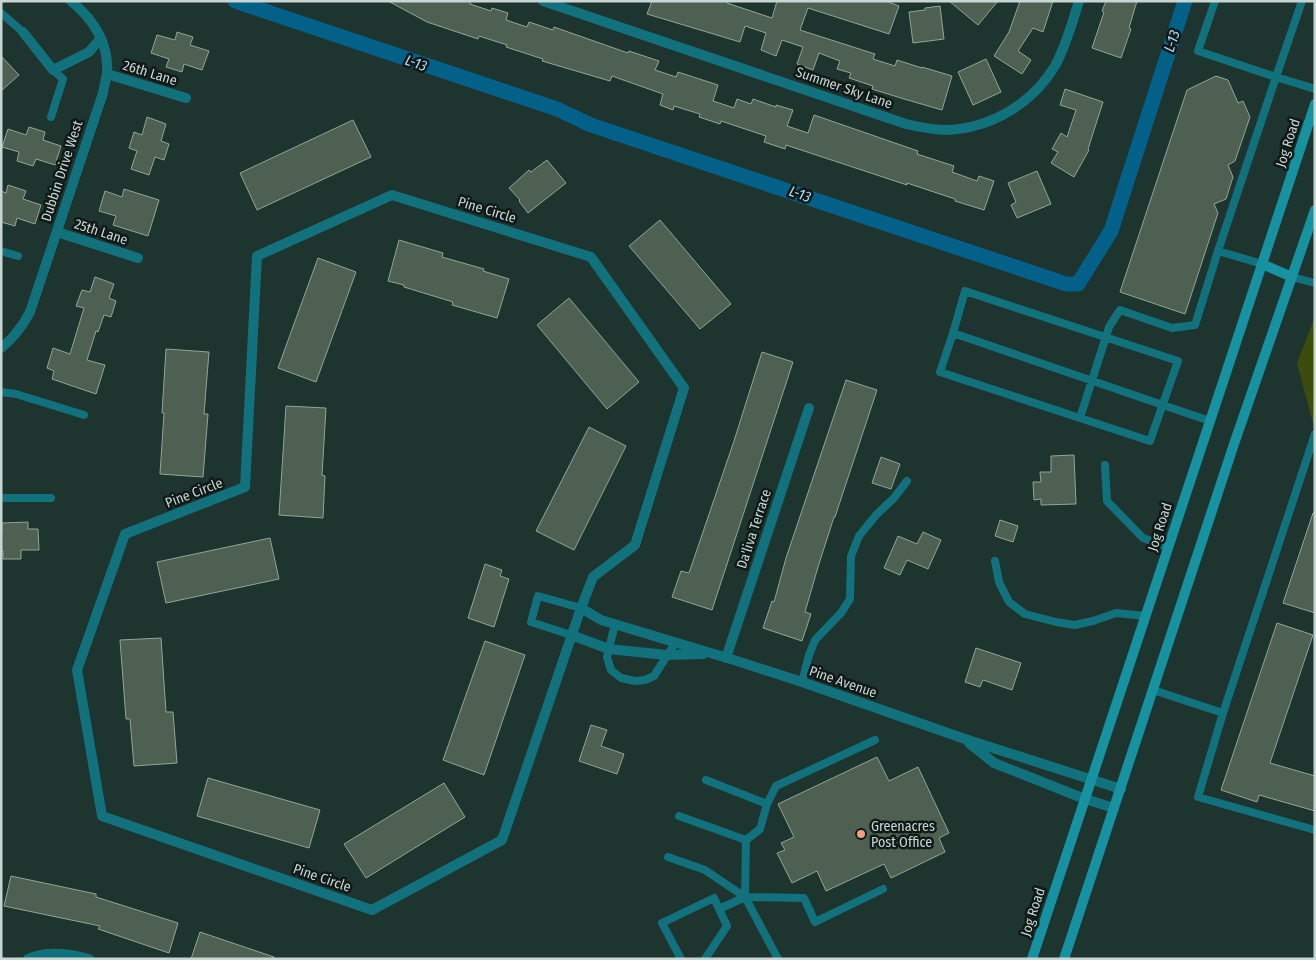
<svg xmlns="http://www.w3.org/2000/svg" width="1316" height="960" viewBox="0 0 1316 960" font-family="'Fira Sans Condensed',sans-serif">
<style>
.green{fill:#3c4c0a}
.lines{fill:none;stroke-linecap:round;stroke-linejoin:round}
.canal{stroke:#036189;stroke-width:15}
.building{fill:#4e6052;stroke:#92a696}
.lane{stroke:#11717c;stroke-width:8}
.street{stroke:#11717c;stroke-width:10}
.secondary{stroke:#1792a0;stroke-width:10}
.poi-dot{fill:#f39f83;stroke:#0f1917;stroke-width:2}
.labels{text-anchor:middle;dominant-baseline:central;stroke-width:5;stroke-linejoin:round;paint-order:stroke}
.street-label{font-size:14px;fill:#c8d6d3;stroke:#0f1917}
.poi-label{font-size:14px;fill:#c8d6d3;stroke:#0f1917;text-anchor:start}
.water-label{font-size:15px;font-style:italic;fill:#b0ddf9;stroke:#0f1917}
</style>
<rect width="100%" height="100%" fill="#1d342f"/>
<!-- green -->
<path class="green" d="M1315,316V431L1297,363Z"/>
<g class="lines">
<!-- canal -->
<path class="canal" d="M235,1L557,109L591,125L1066,284H1078L1111,231L1185,1"/>
</g>
<!-- building -->
<path class="building" d="M388,1H471L470,4L491,11L492,8L508,13L506,20L527,27L529,22L553,30L554,27L628,53L629,51L659,61L655,70L676,77L678,72L718,85L713,101L734,108L737,99L751,104L753,99L776,107V105L793,110L787,126L808,133L814,115L918,151L917,154L954,166L952,172L977,181L979,176L994,181L984,210L955,201V199L907,183V185L786,145L785,149L764,142L766,136L721,121L720,124L699,117L700,114L674,106L673,110L660,105L663,94L612,76L610,81L542,61L543,59L506,47L507,45L479,36L478,39L427,22Z
M652,1H727V3L772,18L777,1H886L899,6L889,34L808,8L800,30L875,54L873,59L895,66L897,60L922,68V67L952,76L942,110L904,99L872,89L873,86L849,78L851,73L837,69L840,61L819,53L813,70L797,64L803,47L782,40L776,56L761,50L766,33L745,26L740,42L647,14Z
M949,1H998L978,25Z
M1020,1H1053L1043,32L1033,28L1018,51L1031,60L1022,74L994,56L1009,32Z
M1106,1H1137L1129,28L1131,29L1121,58L1092,48L1104,12L1102,11Z
M940,6L944,39L913,43L909,12L925,10V8Z
M177,32L193,37L190,45L209,51L202,70L184,64L182,72L166,67L169,59L151,53L157,35L175,40Z
M1,56L19,75L1,91Z
M986,59L1001,92L973,105L958,72Z
M1216,76L1228,80L1238,103L1243,101L1250,117L1235,161L1228,165L1233,177L1226,199L1214,204L1218,213L1185,314L1120,292L1187,90Z
M1065,89L1103,102L1088,149L1089,150L1074,177L1051,163L1058,152L1052,149L1061,133L1067,137L1076,110L1060,105Z
M147,117L166,124L161,141L169,144L164,160L155,157L149,175L131,169L137,151L129,148L134,132L142,135Z
M353,120L371,157L257,210L240,173Z
M29,127L45,132L43,140L61,146L55,165L36,159L33,166L17,161L19,152L2,147L8,129L26,135Z
M547,160L566,183L528,213L519,201L520,200L509,188L529,170L531,172Z
M1037,171L1051,204L1017,218L1011,205L1016,202L1008,183Z
M8,185L26,191L23,199L41,205L35,224L17,218L15,226L1,222V191L6,193Z
M124,189L159,200L148,236L113,225L116,216L99,211L105,191L122,197Z
M660,220L731,304L700,329L629,246Z
M399,240L443,253L442,257L484,269L483,271L509,279L497,318L452,305L453,302L404,287V285L388,281Z
M318,258L356,272L316,382L278,368Z
M95,277L114,284L109,298L116,301L111,317L104,315L98,332L96,331L87,360L105,365L96,394L52,379L54,371L47,368L53,348L70,354L84,308L76,306L82,290L90,292Z
M569,298L639,382L607,409L537,325Z
M166,349L209,352L204,414H208L203,477L160,474L164,413H162Z
M762,352L793,362L712,610L672,597L681,571L689,573L734,441Z
M846,380L877,390L835,517H834L818,567L805,612L811,614L802,641L763,628L772,601L774,602L786,558Z
M286,406L326,408L322,475L325,476L323,518L279,515Z
M589,427L626,446L574,550L536,531Z
M1074,455L1076,504L1041,505V499L1034,500L1033,482H1041L1040,472H1051V456Z
M881,457L900,464L891,489L872,483Z
M1313,513H1315V613L1283,603Z
M1000,520L1018,526L1013,542L995,536Z
M28,522V529H38L39,550H21V559H3V551H1L2,523Z
M923,532L941,540L928,569L907,560L900,575L884,568L898,536L917,544Z
M270,538L279,579L166,603L157,562Z
M485,564L502,570L500,576L509,579L494,627L468,618Z
M1277,623L1313,635L1270,763L1315,776V811L1259,795L1257,802L1221,790Z
M161,638L166,712H173L177,763L134,766L130,719H126L120,640Z
M485,641L525,655L484,775L443,760Z
M976,648L1021,663L1012,690L983,680L980,687L965,682Z
M591,725L607,730L601,746L624,754L617,774L579,761Z
M877,757L889,781L918,767L949,833L939,838L945,852L891,878L884,864L826,891L817,871L792,883L777,853L785,850L781,843L794,837L778,804Z
M208,778L320,810L309,848L197,816Z
M444,783L465,817L366,878L344,844Z
M11,876L96,894V897L178,923L169,953L98,929L100,926L4,906Z
M200,932L274,957V959H191Z"/>
<g class="lines">
<!-- lane -->
<path class="lane" d="M1215,1L1198,51L1276,77L1302,1
M1,13L23,32
M51,117L63,79L53,70
M1,251L18,256
M1218,251L1276,77L1315,89
M1292,277L1315,283
M953,333L965,291L1178,361L1150,441L940,372L953,333C1038,362 1124,392 1210,421
M1,392L16,394L84,415
M1080,418L1109,327L1120,310L1172,328L1195,325L1218,251L1262,264
M1105,465L1107,501L1143,538L1168,547
M1,498H51
M995,561L999,582L1009,602L1025,614L1056,622L1075,625L1093,621L1116,613L1145,616
M615,624L607,657L611,670L621,678L635,681L645,680L654,676L675,643
M571,635L531,622L538,596L581,608
M802,682L809,655L815,640L841,613L850,599L851,556L859,536L877,514L894,498L907,481
M1153,690L1223,713L1198,797L1315,830
M1223,713L1315,434
M706,780L767,804L760,829L746,840
M767,804L776,786L875,740
M679,816L746,840L745,897
M668,857L705,870L745,897L804,898L815,922L883,889
M719,909L745,897L778,959
M681,959L662,923L714,898L727,926L705,959"/>
<!-- street -->
<path class="street" d="M543,1L906,124C919,127 933,130 947,130C991,128 1032,104 1055,66C1066,46 1072,23 1079,1
M23,32L53,70L89,52L101,38
M107,74L186,98
M392,195L591,257L684,388L635,545L593,577L581,608L502,840L372,910L102,816L77,670L125,534L245,487L257,256Z
M57,232L138,258
M1,348C14,338 22,327 30,312L103,93C104,86 106,80 107,73C109,43 94,20 71,1
M581,608L601,620L734,660L802,682L965,739L1121,789
M571,635L609,649L666,655L703,654
M726,658L809,408
M969,743L994,763L1085,799L1114,808
M28,959C47,950 70,954 89,959"/>
<!-- secondary -->
<path class="secondary" d="M1262,264L1292,277
M1032,959L1315,104
M1064,959L1234,444L1315,210"/>
</g>
<!-- markers -->
<circle class="poi-dot" cx="861" cy="834" r="5"/>
<g class="labels">
<!-- street labels -->
<g class="street-label">
<text transform="translate(150 73) rotate(17)">26th Lane</text>
<text transform="translate(844 88) rotate(19)">Summer Sky Lane</text>
<text transform="translate(1288 143) rotate(-72)">Jog Road</text>
<text transform="translate(62 171) rotate(-72)">Dubbin Drive West</text>
<text transform="translate(487 210) rotate(17)">Pine Circle</text>
<text transform="translate(101 232) rotate(18)">25th Lane</text>
<text transform="translate(194 493) rotate(-21)">Pine Circle</text>
<text transform="translate(1160 527) rotate(-72)">Jog Road</text>
<text transform="translate(754 529) rotate(-72)">Da'liva Terrace</text>
<text transform="translate(843 682) rotate(19)">Pine Avenue</text>
<text transform="translate(322 878) rotate(19)">Pine Circle</text>
<text transform="translate(1033 912) rotate(-72)">Jog Road</text>
</g>
<!-- poi labels -->
<g class="poi-label">
<text x="871" y="826">Greenacres<tspan x="871" dy="16">Post Office</tspan></text>
</g>
<!-- water labels -->
<g class="water-label">
<text transform="translate(1172 41) rotate(-72)">L-13</text>
<text transform="translate(416 63) rotate(19)">L-13</text>
<text transform="translate(800 194) rotate(19)">L-13</text>
</g>
</g>
<!-- border -->
<rect width="1316" height="960" fill="none" stroke="#c8d6d3" stroke-width="5"/>
</svg>
